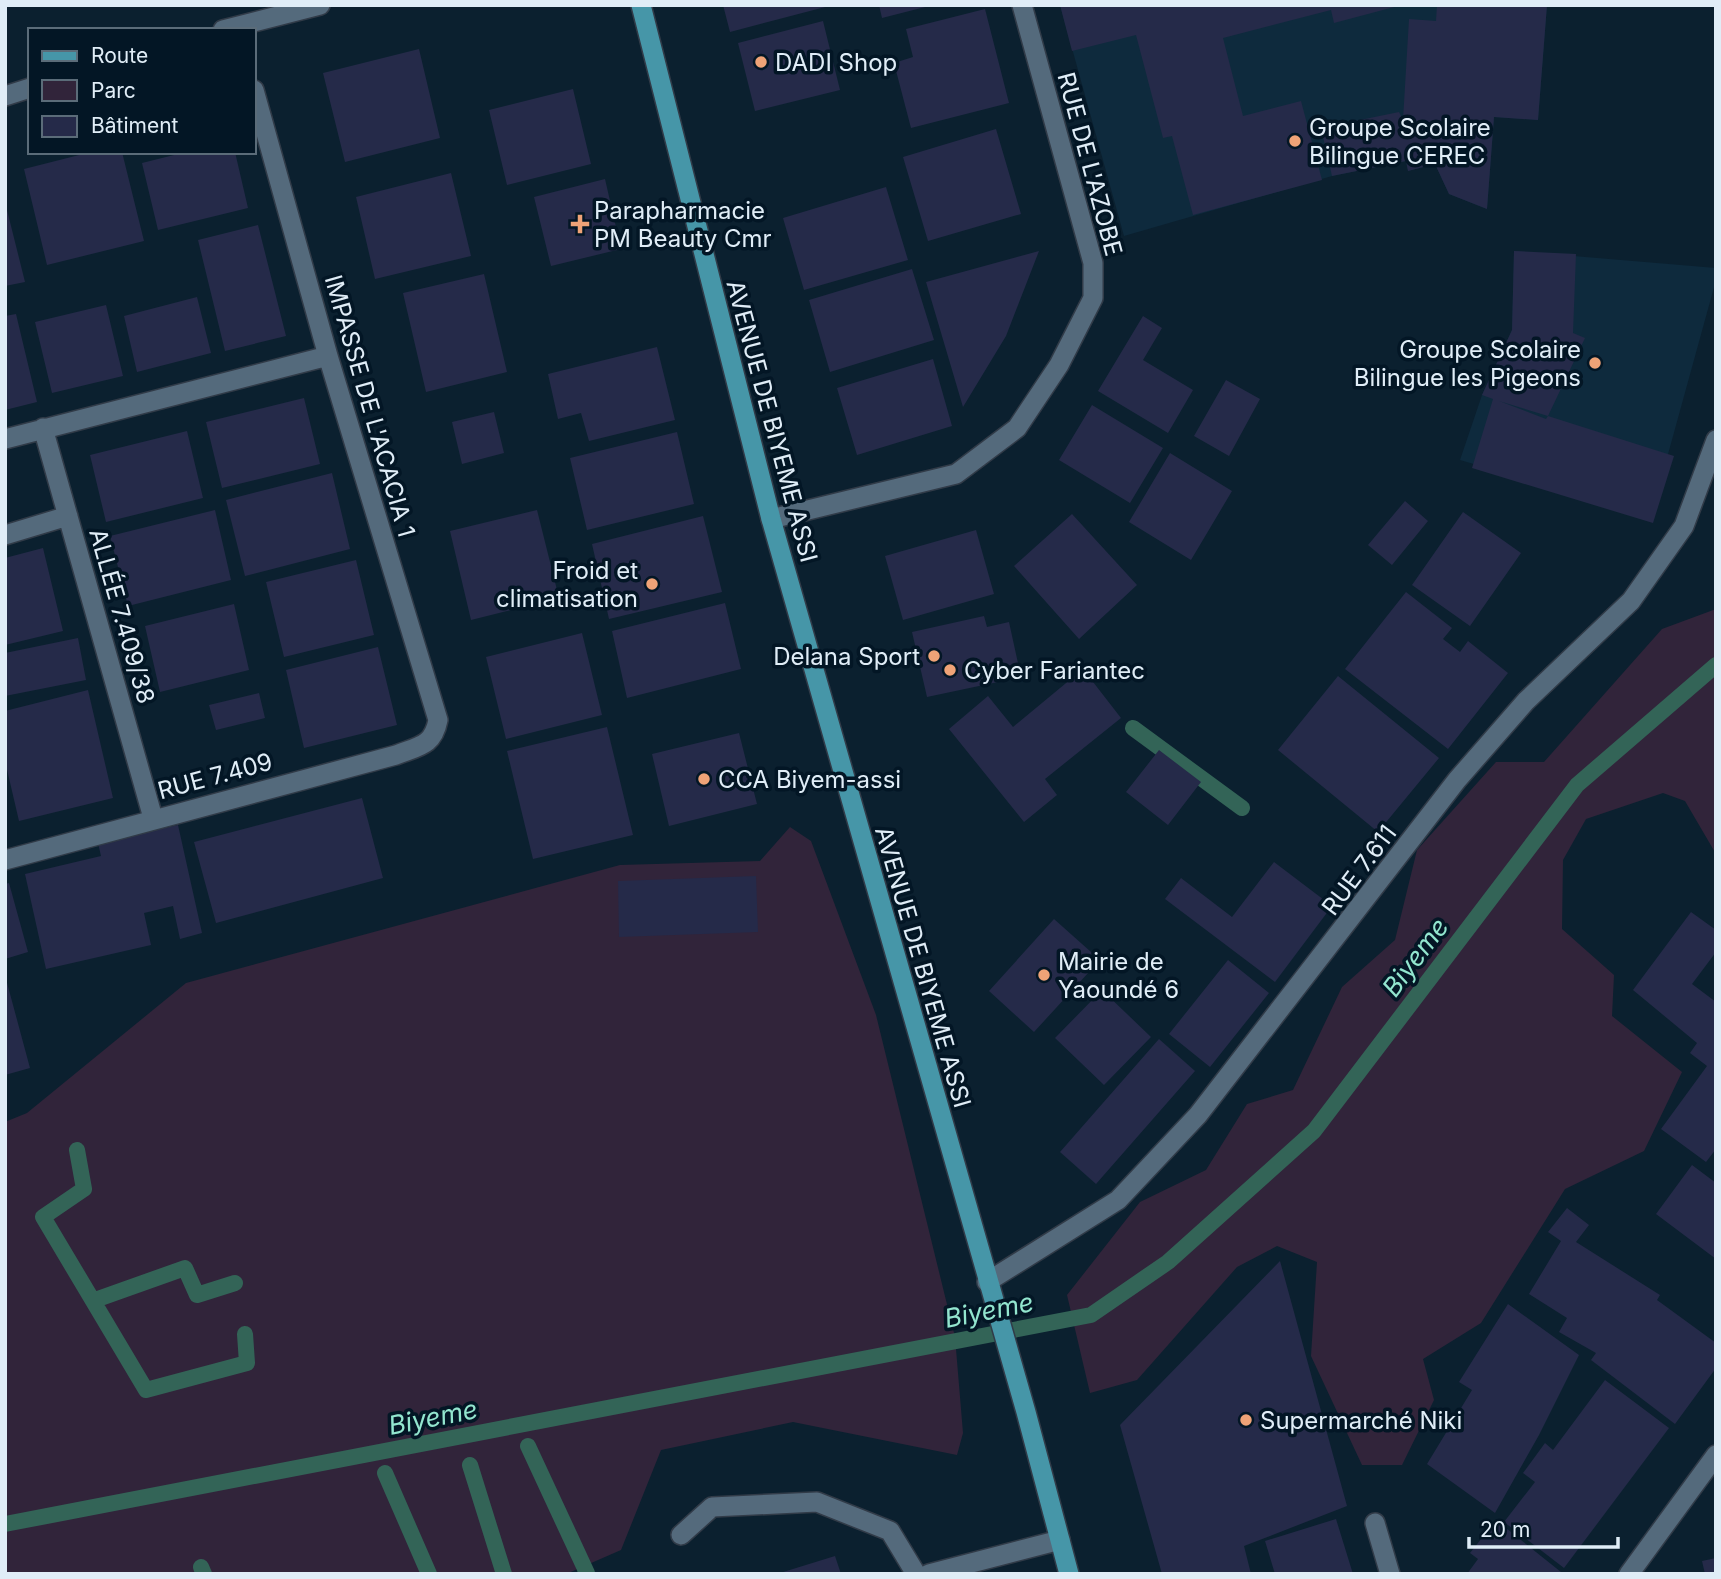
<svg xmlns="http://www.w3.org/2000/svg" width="1721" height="1579" viewBox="0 0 1721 1579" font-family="Inter,sans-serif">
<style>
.built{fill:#0e2a3d}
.green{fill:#31243a}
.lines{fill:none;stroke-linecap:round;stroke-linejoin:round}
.stream{stroke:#336457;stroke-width:16}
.building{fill:#252a49}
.service-casing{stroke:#313b48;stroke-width:22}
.minor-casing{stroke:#313b48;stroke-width:22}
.primary-casing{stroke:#313b48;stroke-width:22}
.service{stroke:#546a7c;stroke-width:19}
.minor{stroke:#546a7c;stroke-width:19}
.primary{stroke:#4696a8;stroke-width:19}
.poi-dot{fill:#efa377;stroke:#031625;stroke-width:2.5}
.labels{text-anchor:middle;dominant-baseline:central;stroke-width:7;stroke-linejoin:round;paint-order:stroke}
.poi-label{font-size:24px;fill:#e0edf7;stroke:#031625;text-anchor:start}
.street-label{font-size:24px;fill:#e0edf7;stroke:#031625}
.water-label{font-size:26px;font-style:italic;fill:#93e6cf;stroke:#031625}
</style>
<rect width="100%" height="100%" fill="#0b202f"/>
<!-- built -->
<path class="built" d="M1060,5H1547L1538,120L1494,117L1487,209L1449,194L1435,164L1408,171L1406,161L1332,176L1124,236Z
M1514,251L1716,268V280L1651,516L1460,460L1482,395L1512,330Z"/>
<!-- green -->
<path class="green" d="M1716,609V854L1685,801L1663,793L1586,819L1563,860L1562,929L1614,975L1612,1016L1682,1072L1644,1151L1565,1189L1481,1323L1423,1359L1434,1400L1402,1465H1362L1311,1356L1317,1262L1277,1246L1237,1267L1137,1380L1090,1393L1067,1295L1140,1202L1206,1170L1247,1104L1293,1090L1342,987L1395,940L1417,850L1496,762H1544L1662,629Z
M790,827L811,841L876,1015L955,1337L963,1433L957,1455L793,1422L661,1450L621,1550L566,1574H5V1122L27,1113L186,983L620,865L760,861Z"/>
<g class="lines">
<!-- stream -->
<path class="stream" d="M1133,728L1242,808
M77,1150L84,1189L43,1217L146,1390L247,1363L245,1334
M95,1300L185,1268L197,1295L235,1283
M528,1446L587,1573L585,1574
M470,1465L504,1574
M385,1473L429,1574
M5,1524L1091,1315L1168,1262L1314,1131L1577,785L1716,665
M201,1567L204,1574"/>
</g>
<!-- building -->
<path class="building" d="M723,5H829V6L730,32Z
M879,5H928L929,6L882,18Z
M1060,5H1398V6L1334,23L1331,10L1223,38L1243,116L1301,101L1322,180L1193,215L1172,136L1163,138L1136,35L1072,51Z
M1437,5H1547L1538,120L1494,117L1487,209L1449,194L1435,164L1408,171L1406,161L1332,176L1321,128L1399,112L1403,120L1409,19L1436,21Z
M985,9L1009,103L911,128L894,63L913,57L906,29Z
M823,21L840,90L755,111L738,43Z
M419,49L440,138L345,162L323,73Z
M573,89L591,164L507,185L489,110Z
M996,129L1021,214L928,241L903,157Z
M91,152H122L144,241L47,265L24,169Z
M186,152H235L248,208L158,230L142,163Z
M451,173L471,256L375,279L356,197Z
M605,179L621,249L551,266L534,197Z
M886,187L908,260L804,290L783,218Z
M5,202L25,282L5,286Z
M258,225L286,336L225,351L198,240Z
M1039,251L1006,336L963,407L926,282Z
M1514,251L1576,254L1573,333L1585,338L1548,416L1499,401L1546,419L1548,416L1674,456L1653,523L1472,468L1493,399L1482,395L1512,330Z
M912,269L934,340L830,372L809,300Z
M484,274L507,372L426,392L403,293Z
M197,297L211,353L137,372L124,316Z
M106,305L123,376L52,393L35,322Z
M16,314L37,402L5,410V316Z
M1143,316L1162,328L1143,360L1193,390L1168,433L1098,391Z
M657,347L675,420L589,441L581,413L558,419L548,374Z
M933,359L952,426L857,455L837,388Z
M1226,380L1260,399L1229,456L1194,436Z
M304,398L320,464L222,488L206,422Z
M1092,405L1163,448L1130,503L1059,460Z
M494,412L504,453L462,464L452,422Z
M187,431L203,498L106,522L90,455Z
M677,432L694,504L587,530L570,458Z
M1170,453L1232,491L1191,560L1129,522Z
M332,473L350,549L245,576L226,500Z
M1405,501L1428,521L1392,565L1368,545Z
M215,510L231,580L128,606L110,536Z
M537,510L559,598L471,620L450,531Z
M1463,512L1521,553L1470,626L1412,585Z
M1072,514L1137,585L1079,639L1014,566Z
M703,516L722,592L609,619L592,544Z
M976,530L994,594L903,620L885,556Z
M43,548L63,631L5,645V558Z
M356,560L374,635L284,657L266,582Z
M1406,592L1452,628L1443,639L1460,652L1468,641L1508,673L1448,749L1345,669Z
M725,603L741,669L627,698L612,631Z
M234,604L249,670L160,692L145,626Z
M984,616L987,627L1009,622L1021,677L927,697L912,632Z
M582,633L602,715L506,739L486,657Z
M78,638L86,680L5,696V653Z
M378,647L397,725L304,748L286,670Z
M1083,669L1121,718L1045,779L1057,795L1024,822L949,729L988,696L1013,727Z
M1338,676L1439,758L1378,832L1278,750Z
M88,690L113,798L19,821L5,761V711Z
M259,693L265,718L216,730L209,705Z
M607,727L633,835L533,859L507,751Z
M739,733L757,804L669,826L652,754Z
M1159,750L1201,782L1168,825L1126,792Z
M362,798L383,878L216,923L194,842Z
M178,825L202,933L180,939L173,906L144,913L151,945L46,969L25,874L101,856L98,843Z
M1274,862L1332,906L1275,982L1165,899L1181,878L1232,917Z
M756,876L758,932L619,937L618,881Z
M9,883L28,952L5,959V884Z
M1691,912L1716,930V952L1692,984L1716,1002V1149L1706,1162L1661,1129L1707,1066L1690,1053L1697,1043L1633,990Z
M1054,919L1100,960L1034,1032L989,991Z
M1228,960L1269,993L1210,1067L1169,1034Z
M6,979L30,1068L5,1075V980Z
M1102,990L1151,1037L1104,1085L1055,1038Z
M1159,1039L1195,1071L1096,1184L1060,1152Z
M1692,1165L1716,1183V1259L1656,1214Z
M1567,1208L1589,1225L1576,1242L1660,1295L1657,1300L1716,1343V1368L1675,1424L1591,1360L1596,1353L1559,1332L1567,1318L1529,1294L1561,1241L1548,1232Z
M1280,1261L1347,1506L1244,1546L1251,1574H1162L1120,1425Z
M1508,1304L1579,1355L1539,1435L1495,1513L1427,1464L1472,1390L1459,1382Z
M1605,1380L1669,1428L1564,1568L1504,1522L1535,1482L1523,1473L1545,1443L1553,1450Z
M1336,1519L1353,1574H1275L1265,1541Z
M1496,1520L1561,1572L1559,1574H1467L1478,1559L1470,1553Z
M835,1556L841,1574H780V1573Z
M1716,1558V1574H1705L1702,1561Z"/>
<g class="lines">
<defs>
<path id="service" d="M681,1535L712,1507L817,1502L890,1531L916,1574
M929,1574L1060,1540"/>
<path id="minor" d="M223,30L320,5
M5,96L30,88
M43,428L153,818
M5,439L328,356
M771,519L956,474L1017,428L1059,365L1093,298V263L1022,5
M5,535L68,516
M5,860L396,755C419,746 433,746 438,720L328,356L254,90
M987,1282L1118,1200L1198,1115L1457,780L1526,701L1631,601L1684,526L1716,440
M1375,1523L1390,1574
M1629,1574L1716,1455"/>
<path id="primary" d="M641,5L771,519L1026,1412L1069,1574"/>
</defs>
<!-- service casing -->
<use href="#service" class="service-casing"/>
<!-- minor casing -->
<use href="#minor" class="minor-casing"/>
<!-- primary casing -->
<use href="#primary" class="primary-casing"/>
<!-- service -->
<use href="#service" class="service"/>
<!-- minor -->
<use href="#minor" class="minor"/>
<!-- primary -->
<use href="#primary" class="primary"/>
</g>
<!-- markers -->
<g class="poi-dot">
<circle cx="761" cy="62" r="7"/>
<circle cx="1295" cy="141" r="7"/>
<path d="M576.5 213.5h7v7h7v7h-7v7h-7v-7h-7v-7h7z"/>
<circle cx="1595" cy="363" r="7"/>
<circle cx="652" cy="584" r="7"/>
<circle cx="934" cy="656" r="7"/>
<circle cx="950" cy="670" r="7"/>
<circle cx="704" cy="779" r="7"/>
<circle cx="1044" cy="975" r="7"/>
<circle cx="1246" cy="1420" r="7"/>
</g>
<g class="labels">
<!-- poi labels -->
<g class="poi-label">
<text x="775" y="62">DADI Shop</text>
<text x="1309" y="127">Groupe Scolaire<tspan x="1309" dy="28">Bilingue CEREC</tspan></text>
<text x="594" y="210">Parapharmacie<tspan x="594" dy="28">PM Beauty Cmr</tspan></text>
<text x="1581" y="349" text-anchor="end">Groupe Scolaire<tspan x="1581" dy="28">Bilingue les Pigeons</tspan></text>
<text x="638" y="570" text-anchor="end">Froid et<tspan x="638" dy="28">climatisation</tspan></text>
<text x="920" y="656" text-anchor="end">Delana Sport</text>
<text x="964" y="670">Cyber Fariantec</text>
<text x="718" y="779">CCA Biyem-assi</text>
<text x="1058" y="961">Mairie de<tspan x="1058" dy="28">Yaoundé 6</tspan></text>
<text x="1260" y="1420">Supermarché Niki</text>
</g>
<!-- street labels -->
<g class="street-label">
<text transform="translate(1090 164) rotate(75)">RUE DE L'AZOBE</text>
<text transform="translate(370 406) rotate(74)">IMPASSE DE L'ACACIA 1</text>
<text transform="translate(772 421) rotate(75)">AVENUE DE BIYEME ASSI</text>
<text transform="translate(122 616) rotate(74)">ALLÉE 7.409/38</text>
<text transform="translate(215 776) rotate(-15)">RUE 7.409</text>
<text transform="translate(1359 870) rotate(-53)">RUE 7.611</text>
<text transform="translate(923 967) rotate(74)">AVENUE DE BIYEME ASSI</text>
</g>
<!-- water labels -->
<g class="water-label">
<text transform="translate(1415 957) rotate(-53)">Biyeme</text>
<text transform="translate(989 1310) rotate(-11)">Biyeme</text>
<text transform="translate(433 1417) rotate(-11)">Biyeme</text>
</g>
</g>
<!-- border -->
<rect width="1721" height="1579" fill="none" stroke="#e0edf7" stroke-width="14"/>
<!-- legend -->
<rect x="28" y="28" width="228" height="126" fill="#031625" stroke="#5b6c79" stroke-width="2"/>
<rect x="42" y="51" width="35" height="10" fill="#4696a8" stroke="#5b6c79" stroke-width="2"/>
<text x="91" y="63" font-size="21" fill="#e0edf7">Route</text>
<rect x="42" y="80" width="35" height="21" fill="#31243a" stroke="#5b6c79" stroke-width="2"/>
<text x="91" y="98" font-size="21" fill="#e0edf7">Parc</text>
<rect x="42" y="116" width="35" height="21" fill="#252a49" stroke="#5b6c79" stroke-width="2"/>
<text x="91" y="133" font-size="21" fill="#e0edf7">Bâtiment</text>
<!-- scale -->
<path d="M1469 1537v10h149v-10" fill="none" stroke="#e0edf7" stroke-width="3.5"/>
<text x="1480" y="1537" font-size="21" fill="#e0edf7" stroke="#031625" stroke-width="5" paint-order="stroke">20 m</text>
</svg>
